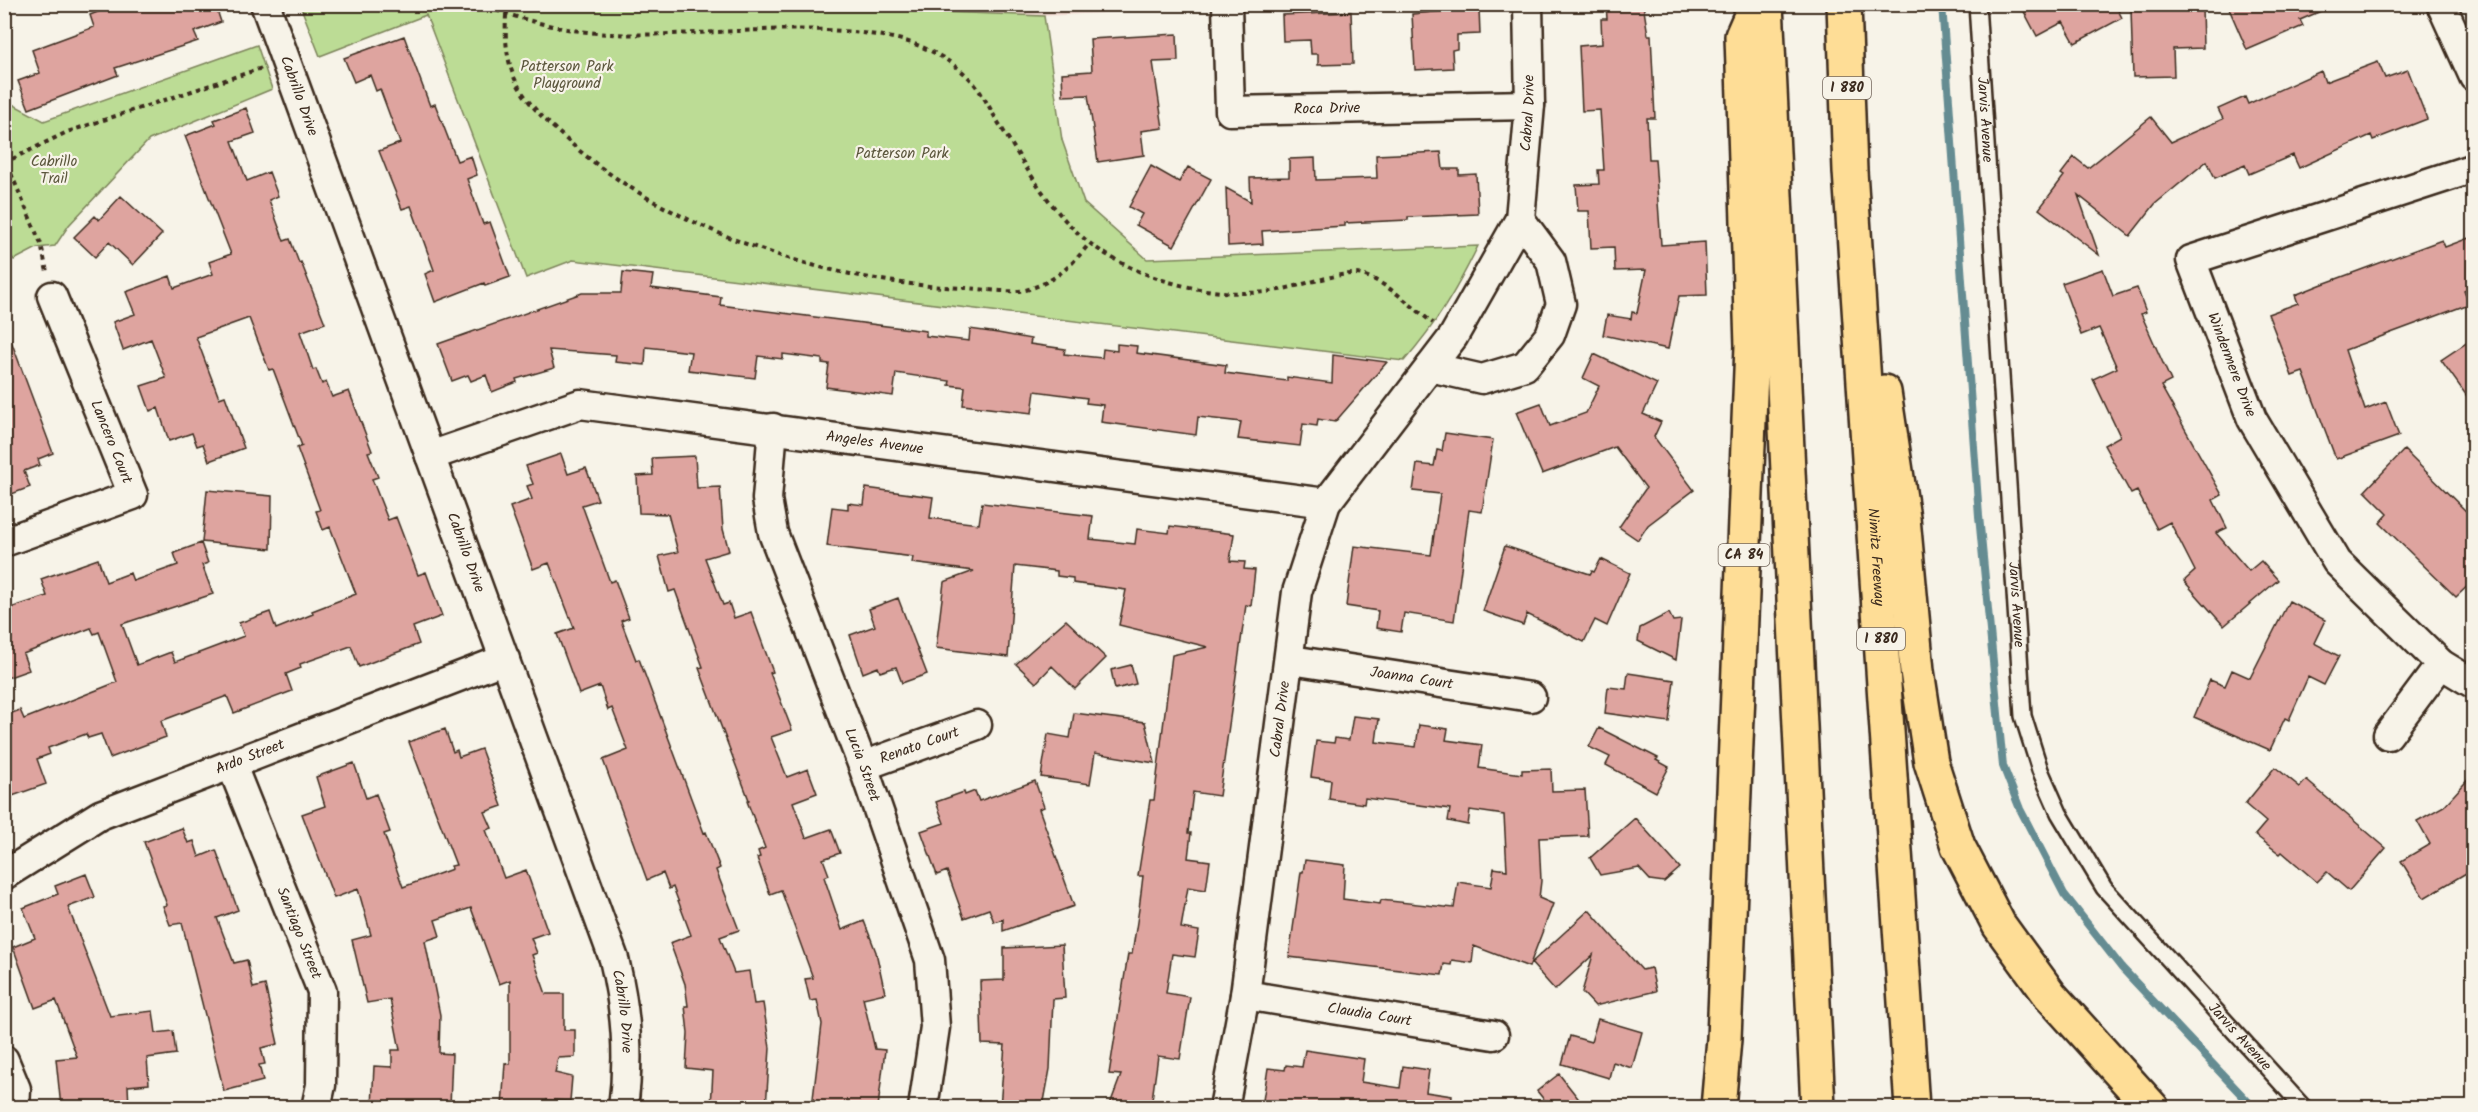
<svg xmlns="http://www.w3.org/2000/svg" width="2478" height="1112" viewBox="0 0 2478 1112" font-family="Kalam,sans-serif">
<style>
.built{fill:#f0dbd2}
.green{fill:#bcdc95;stroke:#7c835a;stroke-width:1.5}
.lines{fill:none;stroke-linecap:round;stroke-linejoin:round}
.stream{stroke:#658c92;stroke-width:8}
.building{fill:#dea49f;stroke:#3b2a1e;stroke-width:1.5}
.service-casing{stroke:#3b2a1e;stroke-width:20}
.minor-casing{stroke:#3b2a1e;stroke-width:33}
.motorway-casing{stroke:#3b2a1e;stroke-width:38}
.path{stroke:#3b2a1e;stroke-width:4;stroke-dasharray:4.5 4.5;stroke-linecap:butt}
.service{stroke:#f7f3e8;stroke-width:15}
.minor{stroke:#f7f3e8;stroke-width:28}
.motorway{stroke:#fedd96;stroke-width:33}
.labels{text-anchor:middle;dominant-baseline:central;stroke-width:4.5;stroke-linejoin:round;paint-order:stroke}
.shield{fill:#f7f3e8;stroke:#73665b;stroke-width:1.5}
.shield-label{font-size:14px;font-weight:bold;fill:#3b2a1e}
.park-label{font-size:15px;fill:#5b563c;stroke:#f7f3e8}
.street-label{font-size:15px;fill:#3b2a1e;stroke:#f7f3e8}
</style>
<rect width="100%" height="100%" fill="#f7f3e8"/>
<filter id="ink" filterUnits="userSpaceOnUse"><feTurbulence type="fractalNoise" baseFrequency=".0167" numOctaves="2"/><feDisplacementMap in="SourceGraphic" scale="12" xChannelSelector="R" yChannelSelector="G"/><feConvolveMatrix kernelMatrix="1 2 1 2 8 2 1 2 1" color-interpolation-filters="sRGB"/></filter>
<g filter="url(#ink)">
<!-- built -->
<path class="built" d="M1120,4L1122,12L1044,16L942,12L865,5Z"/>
<!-- green -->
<path class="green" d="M865,4L942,12L1044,16L1062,140L1084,203L1147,259L1478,246C1456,291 1437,323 1404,361L573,260L526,278L426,15L320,56L300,5Z
M257,45L272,89L149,140L69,225L55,246L37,248L14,260L5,249V100L44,121Z"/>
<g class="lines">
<!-- stream -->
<path class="stream" d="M1942,4L1979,516L2003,766L2020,809L2064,894L2122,968L2254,1108"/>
</g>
<!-- building -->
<path class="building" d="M118,4H215L221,22L194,32L198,41L115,68L118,75L29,109L18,81L40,73L32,50L94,27L90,15Z
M1606,4H1643L1648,35H1651L1655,118H1647L1649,159H1655L1661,245L1705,242L1707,295L1679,296L1668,349L1603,335L1607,315L1631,319L1632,312L1637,313L1646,270L1615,271L1614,247L1591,248L1589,211H1578L1576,185L1599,184L1598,170H1604L1600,110L1582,111L1579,46L1602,44L1601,19H1607Z
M2020,4H2115L2122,18L2075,43L2063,22L2037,36Z
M2227,4H2335V5L2300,20L2303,26L2247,50Z
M2202,7L2203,48L2173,49L2174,76L2133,77L2131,9Z
M1479,8L1480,34L1457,35V49L1452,50L1453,68L1415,70L1412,14Z
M1351,12L1353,64L1318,65V54H1311L1310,40L1283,41L1282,15Z
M1177,34L1178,61L1153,62L1163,128L1141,131L1144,155L1098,162L1088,95L1063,96L1062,73L1092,71L1090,39Z
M404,36L430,106L435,104L457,161L471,156L477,175L467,179L483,224L490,222L510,277L485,286L484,283L435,302L425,274L434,270L411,206L402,209L379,151L400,143L380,89L376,91L370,75L354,82L344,58Z
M2378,62L2385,78L2408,70L2427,119L2373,140L2371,135L2299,168L2293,155L2249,174L2245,165L2215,178L2207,161L2155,204L2130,236L2078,195L2099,255L2039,209L2064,176L2061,174L2074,157L2088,168L2151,117L2171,142L2223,119L2218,109L2245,97L2248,104L2321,71L2325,82Z
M246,108L255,133L232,141L247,181L269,172L278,196L269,200L284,241L290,239L299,263L301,262L325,323L300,332L313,370L316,369L322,384L326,382L332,397L349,391L372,451L368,452L378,477L372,479L388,520L396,517L418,575L426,572L442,616L413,627L419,644L359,667L351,646L300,664L301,668L286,674L292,691L234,713L227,696L161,721L166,737L110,758L101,734L88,738L86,734L48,748L50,754L37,759L46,784L4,799V716L20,710L24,719L117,682L99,632L94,634L91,628L23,654L29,670L4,679V610L47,596L41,579L98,559L106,582L130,573L133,581L178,565L174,553L201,543L208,563L202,565L213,594L122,624L137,665L171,652L175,662L244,636L239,623L270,612L276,629L313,614L312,611L356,594L330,527L323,530L316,511L320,510L297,448L302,446L273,369L269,370L249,318L196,337L219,398L225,396L244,448L209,461L203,444L197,446L192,433L169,441L158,408L150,411L141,386L166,378L151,339L123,350L113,322L135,314L126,292L170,276L174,288L213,274L209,262L231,254L185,136L216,124L214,120Z
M1441,152L1443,169H1459V175L1476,174L1478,214L1408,217V220L1345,223V226L1262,231L1263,244L1228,246L1226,188L1251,202L1250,178L1289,177V159L1315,158L1316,180L1377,178L1376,155Z
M1151,166L1179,182L1188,167L1211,179L1174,246L1136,225L1142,214L1129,207Z
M121,196L162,234L133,265L109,242L95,257L74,237L95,216L99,220Z
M2474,236V287L2464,291L2469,304L2345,350L2365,410L2386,402L2399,436L2336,459L2303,372L2292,376L2268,314L2298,303L2295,295L2320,285L2442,240L2445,247Z
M2103,269L2113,296L2137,288L2146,312L2141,314L2171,381L2161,386L2222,495L2213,500L2227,528L2216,533L2249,571L2261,561L2278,580L2224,626L2184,581L2195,571L2170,522L2157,529L2137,491L2131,494L2104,445L2120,436L2093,379L2117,368L2099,328L2081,335L2062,283Z
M623,272L653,275L651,288L721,297L720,305L926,331V336L969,341L970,329L998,333L1031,339L1030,344L1065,349L1064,354L1102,358L1103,349L1117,351V344L1137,346L1136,353L1226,365L1225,373L1287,381V377L1332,383L1333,355L1387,362L1335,422L1318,419L1317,426L1303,424L1300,446L1238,439L1241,422L1198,417L1196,435L1101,422L1103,405L1086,403L1087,398L1035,391L1032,413L963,405L965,387L949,385L950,381L896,373L893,396L826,387L829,364L822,363V359L783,354V359L758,356L755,378L688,370L691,352L646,347L645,365L615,362L616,355L549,350L554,368L516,379L517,382L492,392L486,375L471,381L468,375L452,381L438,344L582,293H621Z
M7,330L53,453L38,459L40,465L24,471L30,487L4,497Z
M2474,338V406L2441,360Z
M1594,354L1657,384L1643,414L1661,422L1654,437L1694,490L1648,525L1638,540L1619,527L1646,488L1615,447L1542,474L1516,412L1541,403L1550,426L1586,413L1599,386L1583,378Z
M1445,433L1493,440L1482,512L1469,510L1454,621L1404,613L1401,632L1376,628L1378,611L1346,606L1354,546L1431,555L1440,494L1413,491L1417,464L1434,466L1437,450L1442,451Z
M2404,450L2474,519V580L2456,597L2380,523L2388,514L2365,491Z
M561,454L568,474L586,468L598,500L582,505L610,582L615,580L629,618L621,621L636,660L639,659L704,833L706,832L720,868L716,870L739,930L720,937L734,973L749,971L754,1004L763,1003L770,1048L766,1107H711L713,1071L686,1068L688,1033L685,1006H688L685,984L670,943L691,935L673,887L669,889L663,873L647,880L603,760L628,750L612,708L608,710L600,686L579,694L557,634L574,628L549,563L533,569L510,507L532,499L527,486L533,484L526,466Z
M695,456L697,488L720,487L723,529L729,551L705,558L723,605L729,603L734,618L751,612L763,645L773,672L770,673L792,730L771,737L787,777L808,769L817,793L793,802L806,838L831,829L840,853L823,859L829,875L824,877L842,930L864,921L876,952L885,993L863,998L875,1049L885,1050L878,1107H812L822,1024L817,1000L810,1001L805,979L813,978L781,890L770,894L757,858L760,857L758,851L765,848L747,801L749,800L699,668L703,667L675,590L669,592L659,556L678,552L668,514L639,513L637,476L653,475L652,458Z
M866,488L933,497L930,518L979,524L982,503L1093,516L1090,539L1135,544L1137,529L1169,533L1170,526L1234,534L1230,561L1245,562L1244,569L1255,570L1251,606L1246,605L1219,796L1193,792L1188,833H1191L1188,858L1210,861L1206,890L1188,887L1181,928L1199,931L1195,957L1172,954L1166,993L1190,997L1180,1059L1158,1056L1151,1107H1109L1121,1075L1109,1074L1128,954H1132L1139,909L1143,876H1138L1150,800H1154L1172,655L1208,647L1119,625L1126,590L1073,583V578L1057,576V571L1015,566L1008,657L936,648L944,582L974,571L912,563L913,557L827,546L832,507L848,509V503L864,505Z
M207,490L272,496L271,549L202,542Z
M1505,546L1590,574L1592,571L1594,572L1601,559L1630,573L1607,626L1595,620L1584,642L1527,614L1523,625L1483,611Z
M898,598L927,674L902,683L896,667L880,672L878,667L863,673L850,635L875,626L869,609Z
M2289,601L2325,620L2314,643L2339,656L2324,685L2308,677L2289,720L2285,718L2270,750L2194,717L2210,680L2225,686L2232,670L2250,678Z
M1669,613L1673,621L1681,620L1676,660L1638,641L1640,628Z
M1066,620L1106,658L1075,689L1052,666L1036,683L1016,664Z
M1131,665L1136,684L1115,689L1111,670Z
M1628,673L1674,680L1669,722L1605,713L1608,687L1626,689Z
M1074,713L1145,722L1155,763L1095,753L1090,784L1041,777L1048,734L1070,738Z
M1353,716L1379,719L1376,742L1416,747L1419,725L1448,729L1446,740L1482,745L1479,768L1522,774V770L1551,769L1552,791L1585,790L1588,836L1539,838L1541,881L1539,898L1553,904L1529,967L1474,946L1472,963L1452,960L1451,965L1444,964L1442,975L1289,957L1301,872H1303L1305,860L1345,865L1343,899L1380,904L1381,900L1454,908L1458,882L1491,887L1494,868L1507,870L1504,815L1470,810L1468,825L1448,821L1450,809L1365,798L1364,804L1329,799L1331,780L1311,777L1316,741L1334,743L1335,738L1349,740Z
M1599,728L1658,758L1656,760L1669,767L1656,792L1606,765L1610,757L1589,747Z
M445,729L453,752L457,750L459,757L481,749L502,806L485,812L492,828L486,830L504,878L526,870L548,932L531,938L537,953L532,955L546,994H564V1030H575V1057L558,1058L555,1073L572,1077L570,1101L547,1100V1107H502L505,1063L510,1064V980L499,984L471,908L435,920L440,936L425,941L440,1015L439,1053L452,1054L450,1107H372L374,1066L392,1067V1050H400L390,999L367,1003L352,940L371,935L358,889L334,898L302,814L325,806L316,777L354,763L366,798L376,794L390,832L384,834L403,887L452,869L451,866L456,865L409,742Z
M2275,767L2300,787L2306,780L2386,848L2349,891L2327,872L2317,882L2282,852L2280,854L2255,835L2266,822L2245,804Z
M2474,773L2473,869L2424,898L2401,861L2430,844L2417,821L2444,806Z
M1035,781L1044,807L1039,809L1074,906L1003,931V919L994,922L989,909L964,918L947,871L937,875L921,831L944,823L936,802L964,792L965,795L975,791L979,801Z
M1635,818L1680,868L1664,882L1650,880L1639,868L1600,875L1590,858Z
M182,828L188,843L194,841L199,857L216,850L238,910L217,918L234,963L247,960L253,988L265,985L278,1044L261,1048L265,1064L259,1065L263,1081L224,1091L182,923L170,925L163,906L167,905L144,842Z
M86,874L95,897L68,907L110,1016L153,1011L156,1033L173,1031L176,1054L147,1058L149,1084L128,1086L129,1107H61L56,1059L77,1057L56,1000L35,1008L13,947L35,938L23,908L58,894L55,886Z
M1589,910L1642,970L1651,968L1656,991L1595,1006L1582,992L1593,955L1555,990L1531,963Z
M1062,945L1065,998L1053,999L1050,1069L1043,1107H1000L1005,1045L982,1044L980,981L1004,980V948Z
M1598,1019L1642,1032L1632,1068L1613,1062L1609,1078L1562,1064L1570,1036L1591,1042Z
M1305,1050L1364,1059L1361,1082L1400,1088L1403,1066L1429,1070L1426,1092L1452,1096L1451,1107H1262L1268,1068L1285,1070L1286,1065L1302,1067Z
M1559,1074L1585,1107H1550L1537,1091Z"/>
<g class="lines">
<defs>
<g id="service">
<path id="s1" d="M1977,4L2023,716L2040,770L2059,813L2104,888L2304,1108"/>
</g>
<g id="minor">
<path id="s2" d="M265,4L614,959C626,1010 630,1056 623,1108"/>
<path id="s3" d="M1227,4L1230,111L1530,105"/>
<path d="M2441,4L2474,77"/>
<path id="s4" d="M2474,168L2191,260L2252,419L2337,562L2441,664L2474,684"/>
<path d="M1430,367L1482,379L1525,366L1550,335L1561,304L1551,261L1520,219"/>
<path id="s5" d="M773,428L767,499L773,533L863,766L930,960L935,1027L923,1108"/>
<path id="s6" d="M430,456L580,404L1326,503"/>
<path d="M4,542L133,495L52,296"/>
<path id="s7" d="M1291,660L1531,697"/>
<path d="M2388,735L2441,664"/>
<path id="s8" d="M232,766L322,991L321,1085L316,1108"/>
<path id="s9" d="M863,766L977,725"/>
<path id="s10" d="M4,875L100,815L505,659"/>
<path id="s11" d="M1245,995L1494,1035"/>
<path d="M4,1060L16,1089L15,1108"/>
<path id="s12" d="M1224,1108L1245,995L1297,592L1326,503L1453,337L1520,219L1530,105L1528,4"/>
</g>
<g id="motorway">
<path d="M1766,4L1818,1108"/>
<path id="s13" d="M1844,4L1850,171L1912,1108"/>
<path d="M1884,392L1903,518L1917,671L1931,762L1958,846L1999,925L2050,995L2152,1108"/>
<path d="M1718,1108L1724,1039L1752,346L1742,36L1756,4"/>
</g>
</defs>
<!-- service casing -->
<use href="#service" class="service-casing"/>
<!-- minor casing -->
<use href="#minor" class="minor-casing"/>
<!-- motorway casing -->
<use href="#motorway" class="motorway-casing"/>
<!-- path -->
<path class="path" d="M479,4C521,20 567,32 611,34C705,38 800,19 893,38C919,43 946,57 965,74C979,87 987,103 996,119C1026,166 1055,223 1104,253C1150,282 1211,297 1265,292C1291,290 1332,273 1356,274C1381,276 1413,308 1433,323
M506,15C505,36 506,57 514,77C525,102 546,121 566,139C666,230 832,285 966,288C982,289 1015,294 1029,289C1057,280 1071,266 1089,244
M4,157L41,244L47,272
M4,163L67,132L262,68"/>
<!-- service -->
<use href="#service" class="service"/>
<!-- minor -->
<use href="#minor" class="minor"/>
<!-- motorway -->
<use href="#motorway" class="motorway"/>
</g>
</g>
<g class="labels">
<!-- shield labels -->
<g class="shield">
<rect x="1823" y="77" width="48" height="22" rx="4.5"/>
<rect x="1718.5" y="544" width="51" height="22" rx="4.5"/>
<rect x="1857" y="628" width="48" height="22" rx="4.5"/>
</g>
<g class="shield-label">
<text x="1847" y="88">I 880</text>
<text x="1744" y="555">CA 84</text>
<text x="1881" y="639">I 880</text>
</g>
<!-- park labels -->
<g class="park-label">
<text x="567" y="67">Patterson Park<tspan x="567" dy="17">Playground</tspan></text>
<text x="902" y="154">Patterson Park</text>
<text x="54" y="162">Cabrillo<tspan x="54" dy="17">Trail</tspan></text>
</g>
<!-- street labels -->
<g class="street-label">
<text stroke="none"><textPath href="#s2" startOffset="98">Cabrillo Drive</textPath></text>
<text stroke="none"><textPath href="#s3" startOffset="204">Roca Drive</textPath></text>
<text stroke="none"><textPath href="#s12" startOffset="1066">Cabral Drive</textPath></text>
<text stroke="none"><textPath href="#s1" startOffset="116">Jarvis Avenue</textPath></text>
<text stroke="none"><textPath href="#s4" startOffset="410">Windermere Drive</textPath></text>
<text transform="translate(111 442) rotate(68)">Lancero Court</text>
<text stroke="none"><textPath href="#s6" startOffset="456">Angeles Avenue</textPath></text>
<text stroke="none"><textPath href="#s2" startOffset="584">Cabrillo Drive</textPath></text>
<text stroke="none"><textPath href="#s13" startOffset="554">Nimitz Freeway</textPath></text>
<text stroke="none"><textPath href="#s1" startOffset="602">Jarvis Avenue</textPath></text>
<text stroke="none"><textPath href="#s7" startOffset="122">Joanna Court</textPath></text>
<text stroke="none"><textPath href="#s12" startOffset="393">Cabral Drive</textPath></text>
<text stroke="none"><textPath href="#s9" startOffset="60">Renato Court</textPath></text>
<text stroke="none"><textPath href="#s10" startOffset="274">Ardo Street</textPath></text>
<text stroke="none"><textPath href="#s5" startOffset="354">Lucia Street</textPath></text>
<text stroke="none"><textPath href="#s8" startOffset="180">Santiago Street</textPath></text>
<text stroke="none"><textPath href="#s2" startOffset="1070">Cabrillo Drive</textPath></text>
<text stroke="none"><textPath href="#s11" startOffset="126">Claudia Court</textPath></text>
<text stroke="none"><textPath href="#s1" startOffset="1106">Jarvis Avenue</textPath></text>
</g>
</g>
<!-- margin -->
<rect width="2478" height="1112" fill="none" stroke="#f7f3e8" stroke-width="24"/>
<rect x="12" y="12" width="2454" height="1088" fill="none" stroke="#3b2a1e" stroke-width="2" filter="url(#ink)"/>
</svg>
